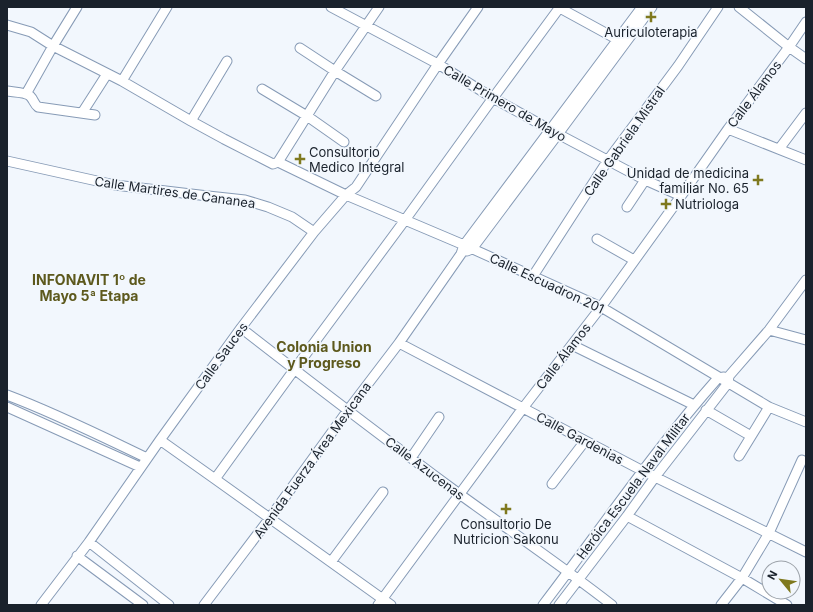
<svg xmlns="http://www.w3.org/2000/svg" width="813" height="612" viewBox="0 0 813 612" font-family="Inter,sans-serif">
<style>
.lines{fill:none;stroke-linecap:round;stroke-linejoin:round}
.minor-casing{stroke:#879bb6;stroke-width:11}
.minor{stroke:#fff;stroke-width:9}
.poi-dot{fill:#7f791e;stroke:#f2f7fd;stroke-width:1.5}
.labels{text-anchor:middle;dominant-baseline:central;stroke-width:3.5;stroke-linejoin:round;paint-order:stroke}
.poi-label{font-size:13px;fill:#1a222c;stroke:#f2f7fd}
.street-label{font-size:13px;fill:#1a222c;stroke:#f2f7fd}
.neighbourhood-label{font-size:14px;font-weight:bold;fill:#5d591d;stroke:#f2f7fd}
</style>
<rect width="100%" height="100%" fill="#f2f7fd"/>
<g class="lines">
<defs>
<path id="minor" d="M331,7L438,64L493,98L558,134L645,180L681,196
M558,7L622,42
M739,7L789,47L806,59
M7,25L31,32L53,46L122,81L191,121L224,139L273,164L278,162
M300,48L335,71L376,96
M122,81L167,7
M262,89L307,116L344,142
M7,91C13,92 26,92 30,96C34,100 34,104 38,107L95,115
M26,94L53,46L77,7
M82,113L107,74
M191,121L227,61
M728,129L806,160
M779,149L806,113
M7,161L115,185L208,196L245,200L268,207L292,217L314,232
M278,162L346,195L464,245L601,307L769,407L806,422
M278,162L335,71L379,7
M627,207L645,180
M597,239L634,260
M467,251L472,249L558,134L652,7
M533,276L608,160L678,66L718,7
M241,328C313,384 385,439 458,493C509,530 562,566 612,605
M769,330L806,340
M399,343L643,471L806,552
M572,345L694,405
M7,395C55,413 101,436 147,458
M7,407L140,467
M706,410L751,436
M160,440L215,479L391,605
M739,456L769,407
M411,458L439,417
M215,479L294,370L405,220L493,98L560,7
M552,484L585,441
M627,516L742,578L787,605
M89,542L169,605
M77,556L143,605
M331,562L383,492
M41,605L89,542L160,440L241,328L314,232L346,195L356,187L438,64L478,7
M204,605L269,519L348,410L399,343L461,254L464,245L642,7
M378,605L523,408L601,307L681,196L728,129L789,47L806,22
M543,605C601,529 655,449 718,378L724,377
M559,605L627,516L655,477L728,383L729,376L769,330L806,280
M721,605L742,578L769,533L802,460"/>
</defs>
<!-- minor casing -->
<use href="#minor" class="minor-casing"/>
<!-- minor -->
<use href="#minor" class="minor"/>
</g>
<!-- markers -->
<g class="poi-dot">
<path d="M649 11h4v4h4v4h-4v4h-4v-4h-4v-4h4z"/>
<path d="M298 153h4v4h4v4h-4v4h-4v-4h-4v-4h4z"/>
<path d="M756 174h4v4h4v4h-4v4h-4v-4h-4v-4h4z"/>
<path d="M664 198h4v4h4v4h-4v4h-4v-4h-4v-4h4z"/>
<path d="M504 503h4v4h4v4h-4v4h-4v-4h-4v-4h4z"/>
</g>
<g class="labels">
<!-- poi labels -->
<g class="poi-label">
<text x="651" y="32">Auriculoterapia</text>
<text x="309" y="152" text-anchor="start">Consultorio<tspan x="309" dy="15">Medico Integral</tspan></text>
<text x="749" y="173" text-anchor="end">Unidad de medicina<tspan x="749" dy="15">familiar No. 65</tspan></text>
<text x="675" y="204" text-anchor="start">Nutriologa</text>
<text x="506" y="524">Consultorio De<tspan x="506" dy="15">Nutricion Sakonu</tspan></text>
</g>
<!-- street labels -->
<g class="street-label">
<text transform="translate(754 94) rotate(-53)">Calle Álamos</text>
<text transform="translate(505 103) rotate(30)">Calle Primero de Mayo</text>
<text transform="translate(624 141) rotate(-55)">Calle Gabriela Mistral</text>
<text transform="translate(175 192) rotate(8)">Calle Martires de Cananea</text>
<text transform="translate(547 283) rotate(25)">Calle Escuadron 201</text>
<text transform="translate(221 356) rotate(-54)">Calle Sauces</text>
<text transform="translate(563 356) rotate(-52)">Calle Álamos</text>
<text transform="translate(580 438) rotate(28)">Calle Gardenias</text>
<text transform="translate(312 460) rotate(-54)">Avenida Fuerza Área Mexicana</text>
<text transform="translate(425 468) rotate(37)">Calle Azucenas</text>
<text transform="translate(633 486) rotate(-53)">Heróica Escuela Naval Militar</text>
</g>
<!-- neighbourhood labels -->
<g class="neighbourhood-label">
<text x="89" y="279">INFONAVIT 1º de<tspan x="89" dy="16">Mayo 5ª Etapa</tspan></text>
<text x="324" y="346">Colonia Union<tspan x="324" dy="16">y Progreso</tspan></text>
</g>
</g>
<!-- border -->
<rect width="813" height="612" fill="none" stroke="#1a222c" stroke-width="16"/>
<!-- north arrow -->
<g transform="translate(781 580) rotate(299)"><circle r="19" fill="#f2f7fd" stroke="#9ca2a9"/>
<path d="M0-3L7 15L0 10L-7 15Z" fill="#7f791e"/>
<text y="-6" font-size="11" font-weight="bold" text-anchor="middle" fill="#1a222c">N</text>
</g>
</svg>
